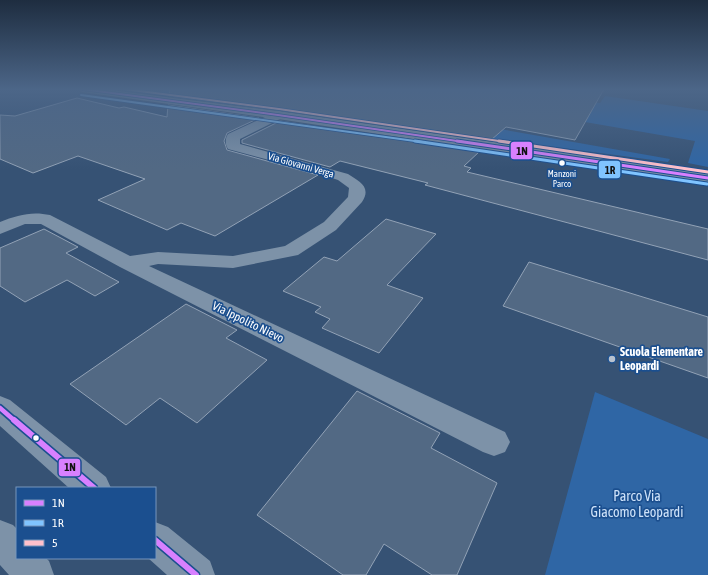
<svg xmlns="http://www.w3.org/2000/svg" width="708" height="575" viewBox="0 0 708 575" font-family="'Asap Condensed',sans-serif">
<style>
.green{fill:#2f66a5}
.building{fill:#526984;stroke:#92a2b6}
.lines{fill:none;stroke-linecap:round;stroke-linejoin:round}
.street{fill:#7d92a8;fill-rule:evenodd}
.secondary{fill:#798da4;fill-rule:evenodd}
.bus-1-far3-casing{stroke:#1b4f8f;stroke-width:3.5}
.bus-1-far2-casing{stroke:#1b4f8f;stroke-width:5}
.bus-1-far1-casing{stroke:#1b4f8f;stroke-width:8}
.bus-1-casing{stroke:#1b4f8f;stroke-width:9}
.bus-2-far1-casing{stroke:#1b4f8f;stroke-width:3.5}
.bus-2-casing{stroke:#1b4f8f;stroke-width:5}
.bus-3-far1-casing{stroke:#1b4f8f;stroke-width:3.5}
.bus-3-casing{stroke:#1b4f8f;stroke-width:5}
.bus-1-far3{stroke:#d880ff;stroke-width:2}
.bus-1-far2{stroke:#d880ff;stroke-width:3}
.bus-1-far1{stroke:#d880ff;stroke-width:4.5}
.bus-1{stroke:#d880ff;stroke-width:6}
.bus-2-far1{stroke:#80c4ff;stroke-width:2}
.bus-2{stroke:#80c4ff;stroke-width:3}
.bus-3-far1{stroke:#ffc0cb;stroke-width:2}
.bus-3{stroke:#ffc0cb;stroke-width:3}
.bus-dot{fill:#fff;stroke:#1b4f8f;stroke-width:1.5}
.poi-dot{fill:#b9c2ce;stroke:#1b4f8f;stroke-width:1.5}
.labels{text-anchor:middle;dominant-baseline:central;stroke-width:3.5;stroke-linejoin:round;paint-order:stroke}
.far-bus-label{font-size:9px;fill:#fff;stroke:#1b4f8f}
.far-street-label{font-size:10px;fill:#fff;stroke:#1b4f8f}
.street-label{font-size:12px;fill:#fff;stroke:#1b4f8f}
.poi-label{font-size:12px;font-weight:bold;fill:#fff;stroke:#1b4f8f;text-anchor:start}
.near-park-label{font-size:14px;fill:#cfe3fa;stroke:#1b4f8f}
.line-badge{stroke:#1b4f8f;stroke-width:1.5}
.pale-badge-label{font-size:11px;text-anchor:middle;font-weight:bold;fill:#111}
</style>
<rect width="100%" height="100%" fill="#365274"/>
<!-- green -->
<path class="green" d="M168,89H244L249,91L472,106L367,89H464L488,92L483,126L670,159L668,162L154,94Z
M522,91L600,103L605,96L708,111V167L688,163L695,141L503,108Z
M595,392L708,439V575H545Z"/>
<!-- building -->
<path class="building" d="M170,89H604L575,140L506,127L491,140L278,110L169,96Z
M77,98L119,108L124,107L167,117L168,105L259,118L227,133L224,141L227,150L318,175L215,236L181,223L167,230L98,200L145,179L78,156L33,173L0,159V115L15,116Z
M280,121L480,151L464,166L471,168L467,172L708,229V260L425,185L428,183L340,161L330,167L242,143V140Z
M386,219L436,234L387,285L423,298L379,353L322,328L330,319L315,312L321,307L283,291L324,257L337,261Z
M44,229L78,247L66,253L119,282L95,296L67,280L25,302L0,286V248Z
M529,262L708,317V378L503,306Z
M186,304L237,330L226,338L267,360L197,423L160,398L126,425L70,384Z
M357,391L440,433L431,448L497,483L457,575H432L384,544L366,575H343L257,515Z"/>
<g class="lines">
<!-- street -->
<path class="street" d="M278,111L282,112L284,115L282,118L240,139V144L348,174C359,181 372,187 362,202L336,230L298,255L233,268L158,264L149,266L505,432L510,442L505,452L494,456L483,452L120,267L41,224H25L0,234V222C17,215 32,211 50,215L130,256L158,252L233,256L285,246L324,222L348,197L349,188L338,180L314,172L228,149C225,145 225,138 228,134Z
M0,396L10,400L106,477L111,488H69L0,426Z
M0,520L13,525L17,529V558H46L49,561L54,575H9L0,565Z
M155,522L168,527L210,561L215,575H167L148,558H155Z"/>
<!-- secondary -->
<path class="secondary" d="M77,89H102L278,111L708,173V183L278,119L82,92Z"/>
<defs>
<path id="bus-1-far3" d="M82,89L278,115L464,142"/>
<path id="bus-1-far2" d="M457,141L708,178"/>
<path id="bus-1-far1" d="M0,408L15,421"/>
<path id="bus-1" d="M14,420L94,488
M155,540L196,575"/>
<path id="bus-2-far1" d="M81,95L422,142"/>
<path id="bus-2" d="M415,141L707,184"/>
<path id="bus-3-far1" d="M124,89L279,109L506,142"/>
<path id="bus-3" d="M499,141L708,172"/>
</defs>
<!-- bus-1-far3 casing -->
<use href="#bus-1-far3" class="bus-1-far3-casing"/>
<!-- bus-1-far2 casing -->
<use href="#bus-1-far2" class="bus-1-far2-casing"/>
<!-- bus-1-far1 casing -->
<use href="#bus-1-far1" class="bus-1-far1-casing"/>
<!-- bus-1 casing -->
<use href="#bus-1" class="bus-1-casing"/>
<!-- bus-2-far1 casing -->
<use href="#bus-2-far1" class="bus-2-far1-casing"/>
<!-- bus-2 casing -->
<use href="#bus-2" class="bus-2-casing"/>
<!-- bus-3-far1 casing -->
<use href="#bus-3-far1" class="bus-3-far1-casing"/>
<!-- bus-3 casing -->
<use href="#bus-3" class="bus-3-casing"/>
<!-- bus-1-far3 -->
<use href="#bus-1-far3" class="bus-1-far3"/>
<!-- bus-1-far2 -->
<use href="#bus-1-far2" class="bus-1-far2"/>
<!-- bus-1-far1 -->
<use href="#bus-1-far1" class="bus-1-far1"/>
<!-- bus-1 -->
<use href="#bus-1" class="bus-1"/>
<!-- bus-2-far1 -->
<use href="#bus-2-far1" class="bus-2-far1"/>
<!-- bus-2 -->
<use href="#bus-2" class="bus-2"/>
<!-- bus-3-far1 -->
<use href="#bus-3-far1" class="bus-3-far1"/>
<!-- bus-3 -->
<use href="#bus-3" class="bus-3"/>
</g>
<!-- sky -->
<linearGradient id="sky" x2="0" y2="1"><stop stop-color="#1e2d40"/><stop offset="0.53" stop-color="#4c6688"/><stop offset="1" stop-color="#4c6688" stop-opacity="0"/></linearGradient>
<rect width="708" height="169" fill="url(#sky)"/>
<!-- markers -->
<g class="bus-dot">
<circle cx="562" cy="163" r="3.5"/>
<circle cx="36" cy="438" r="3.5"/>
</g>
<circle class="poi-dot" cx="612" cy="359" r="4"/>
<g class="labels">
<!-- far-bus labels -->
<g class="far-bus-label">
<text x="562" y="174">Manzoni<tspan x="562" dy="10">Parco</tspan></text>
</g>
<!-- far-street labels -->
<g class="far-street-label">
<text transform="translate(301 165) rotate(16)">Via Giovanni Verga</text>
</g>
<!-- street labels -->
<g class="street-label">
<text transform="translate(248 322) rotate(26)">Via Ippolito Nievo</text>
</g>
<!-- poi labels -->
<g class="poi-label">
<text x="620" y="352">Scuola Elementare<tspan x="620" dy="14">Leopardi</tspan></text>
</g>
<!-- near-park labels -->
<g class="near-park-label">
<text x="637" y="496">Parco Via<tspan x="637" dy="16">Giacomo Leopardi</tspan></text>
</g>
</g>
<g class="line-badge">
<rect x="510" y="141" width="23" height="19" rx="4" fill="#d880ff"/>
<rect x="598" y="160" width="23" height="19" rx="4" fill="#80c4ff"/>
<rect x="58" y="458" width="23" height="19" rx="4" fill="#d880ff"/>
</g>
<g class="pale-badge-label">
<text x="522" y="155">1N</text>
<text x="610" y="174">1R</text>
<text x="70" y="471">1N</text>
</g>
<!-- legend -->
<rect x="16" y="487" width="140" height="72" fill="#1b4f8f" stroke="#7695bc"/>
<rect x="24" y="500" width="20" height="6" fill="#d880ff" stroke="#7695bc"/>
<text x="52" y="507" font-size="12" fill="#ffffff">1N</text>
<rect x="24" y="520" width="20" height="6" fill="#80c4ff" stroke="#7695bc"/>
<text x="52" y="527" font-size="12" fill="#ffffff">1R</text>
<rect x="24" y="540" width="20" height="6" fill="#ffc0cb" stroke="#7695bc"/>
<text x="52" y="547" font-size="12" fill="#ffffff">5</text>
</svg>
